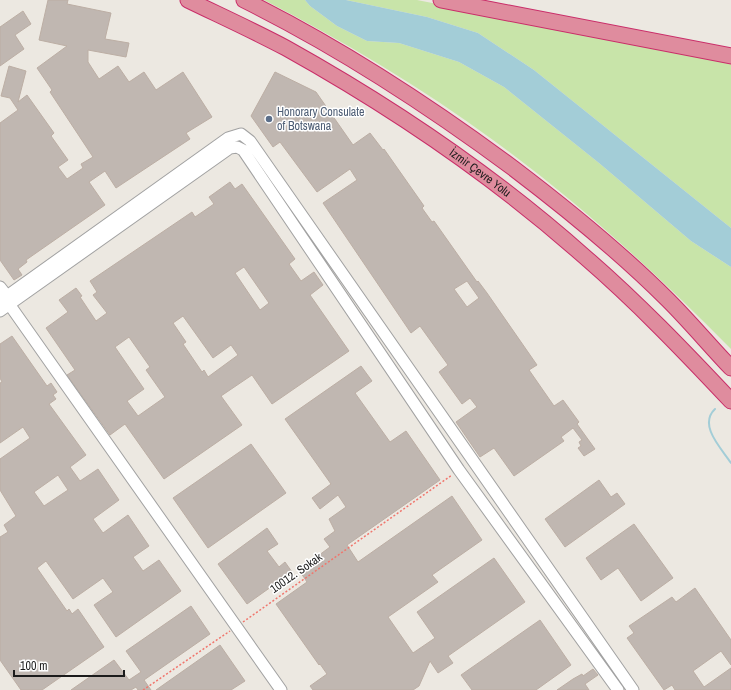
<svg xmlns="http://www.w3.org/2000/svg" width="731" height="690" viewBox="0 0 731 690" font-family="'Archivo Narrow',sans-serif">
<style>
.grass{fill:#c8e4a9}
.water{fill:#a3cdd7}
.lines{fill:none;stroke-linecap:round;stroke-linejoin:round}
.stream{stroke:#a3cdd7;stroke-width:2}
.building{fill:#c0b7b1;stroke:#bcaea4;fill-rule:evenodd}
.minor-casing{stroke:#a2a2a2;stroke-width:13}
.highway-casing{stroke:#c92e69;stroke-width:17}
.path{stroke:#f0766d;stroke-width:1.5;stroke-dasharray:2 2;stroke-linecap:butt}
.minor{stroke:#fff;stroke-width:11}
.highway{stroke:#df8c9e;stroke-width:15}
.service-dot{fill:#5c6f8a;stroke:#fff;stroke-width:1.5}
.labels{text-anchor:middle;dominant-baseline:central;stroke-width:3;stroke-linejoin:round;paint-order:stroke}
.service-label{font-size:12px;fill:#4e5e75;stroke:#fff;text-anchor:start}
.street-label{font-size:12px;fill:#1b1b1b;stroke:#fff}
</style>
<rect width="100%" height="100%" fill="#ece8e1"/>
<!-- grass -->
<path class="grass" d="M264,0H305L310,6L337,26L367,41L399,43L459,62L504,87L599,163L691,241L731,267V349C657,274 579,202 493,140C421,87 343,41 264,0Z
M346,0H417L731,62V228L534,70L478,33L427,17Z"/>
<!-- water -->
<path class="water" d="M305,0H346L427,17L478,33L534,70L731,228V267L691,241L599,163L504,87L459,62L399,43L367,41L337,26L310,6Z"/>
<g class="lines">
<!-- stream -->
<path class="stream" d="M715,409C698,425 721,448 731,463"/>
</g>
<!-- building -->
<path class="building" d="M48,0H68L67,4L111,13L105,39L129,43L126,57L88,50V62L99,79L118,66L129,82L144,72L156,90L183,72L212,117L186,133L190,139L116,188L105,171L89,182L105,205L26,260L27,262L18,269L22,275L14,280L0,260V123L18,110L10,98L1,96L9,66L26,71L18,102L27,95L54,133L51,136L68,160L58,167L67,179L83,168L81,164L93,157L50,92L52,90L37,68L67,46L39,40Z
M23,11L31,24L15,35L24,49L0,66V27Z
M275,72L316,92L353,145L370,133L383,150L384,149L424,206L422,208L432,222L434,221L477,282L478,281L487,293L537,365L529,370L554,406L563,400L579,422L577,424L595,449L584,456L578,448L581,446L579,442L582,440L573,428L561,437L564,441L514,476L494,448L480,457L456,422L477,407L470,398L462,404L439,372L448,365L420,326L411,333L323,203L357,180L350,169L317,192L280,142L273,147L251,116ZM467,281L479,298L467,307L454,289Z
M230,182L235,189L242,184L295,259L289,264L301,281L314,272L323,285L310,295L349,351L272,404L252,375L221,396L242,425L164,479L125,424L110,435L67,375L75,370L46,328L68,312L59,300L76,288L82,296L80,297L96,321L107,313L93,295L97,292L90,281L192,212L195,217L214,204L209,197ZM244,267L269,303L260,310L235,273ZM183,316L213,358L231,345L238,355L208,377L204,370L202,372L183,344L186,342L173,323ZM129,337L150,367L146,370L165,397L138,416L127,401L144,389L115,347Z
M12,336L47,386L51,383L57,392L53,395L56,399L49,404L86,455L70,467L80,481L98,469L119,500L93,519L103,533L128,515L149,546L133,557L143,571L159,560L181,591L116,637L94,605L113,592L103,578L73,599L46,561L37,568L67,611L69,609L72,614L78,609L104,647L42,690H21L0,660V537L8,532L4,525L16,516L0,490V459L30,438L23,427L0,443V383L2,382L0,378V344ZM58,475L68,490L44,506L34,492Z
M361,366L372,381L355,393L390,442L406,431L440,480L347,545L358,562L452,496L482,540L432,575L438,582L388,617L413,653L435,638L417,612L494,558L525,602L448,656L453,663L438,673L430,661L419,686L413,690H313L310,686L327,674L320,664L319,665L276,604L307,582L299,570L330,547L324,539L335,531L329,519L346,507L338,495L320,509L312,498L331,484L285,419Z
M251,444L286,493L208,548L173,498Z
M599,480L611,497L617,493L625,504L565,547L545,519Z
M634,524L673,578L641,601L618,568L601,580L586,558Z
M267,528L278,544L267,551L279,567L285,562L292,572L247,604L218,564Z
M695,588L731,640V665L721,651L693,671L704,687L731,668V690H675L672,685L664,690L627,638L634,633L629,626L672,597L676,602Z
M191,606L210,634L144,680L151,690H138L136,687L131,690H71L114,660L129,680L141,672L126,651Z
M540,620L571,665L536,690H472L461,675Z
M220,645L245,681L231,690H156Z
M593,669L598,675L585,684L589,690H557L573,679L582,674L583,676Z"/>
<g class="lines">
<defs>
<path id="minor" d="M0,287L7,296L9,304L281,690
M0,301L228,138L241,134L250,141L633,690
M0,311L230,148L237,147L243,150L459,470L618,690"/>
<g id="highway">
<path id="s1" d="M188,0C221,16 254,31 286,48C392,107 495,177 585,257C637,302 684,351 731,401"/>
<path d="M244,0C339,47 428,105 513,168C567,209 620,252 668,300C690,322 710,346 731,368"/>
<path d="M441,0L731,56"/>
</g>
</defs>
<!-- minor casing -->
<use href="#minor" class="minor-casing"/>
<!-- highway casing -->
<use href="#highway" class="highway-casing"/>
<!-- path -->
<path class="path" d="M243,622L452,475
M143,690L230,631"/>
<!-- minor -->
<use href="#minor" class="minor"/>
<!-- highway -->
<use href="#highway" class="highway"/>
</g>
<!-- markers -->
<circle class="service-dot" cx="269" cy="119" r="4"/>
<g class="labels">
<!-- service labels -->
<g class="service-label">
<text x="277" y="112">Honorary Consulate<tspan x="277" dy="14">of Botswana</tspan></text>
</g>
<!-- street labels -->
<g class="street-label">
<text stroke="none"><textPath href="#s1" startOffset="340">İzmir Çevre Yolu</textPath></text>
<text transform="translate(296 573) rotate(-35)">10012. Sokak</text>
</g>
</g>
<!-- scale -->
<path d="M14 670v6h110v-6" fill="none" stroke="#1b1b1b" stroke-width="2"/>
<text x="20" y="670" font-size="12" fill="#1b1b1b" stroke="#ffffff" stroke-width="3" paint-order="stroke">100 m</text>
</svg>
